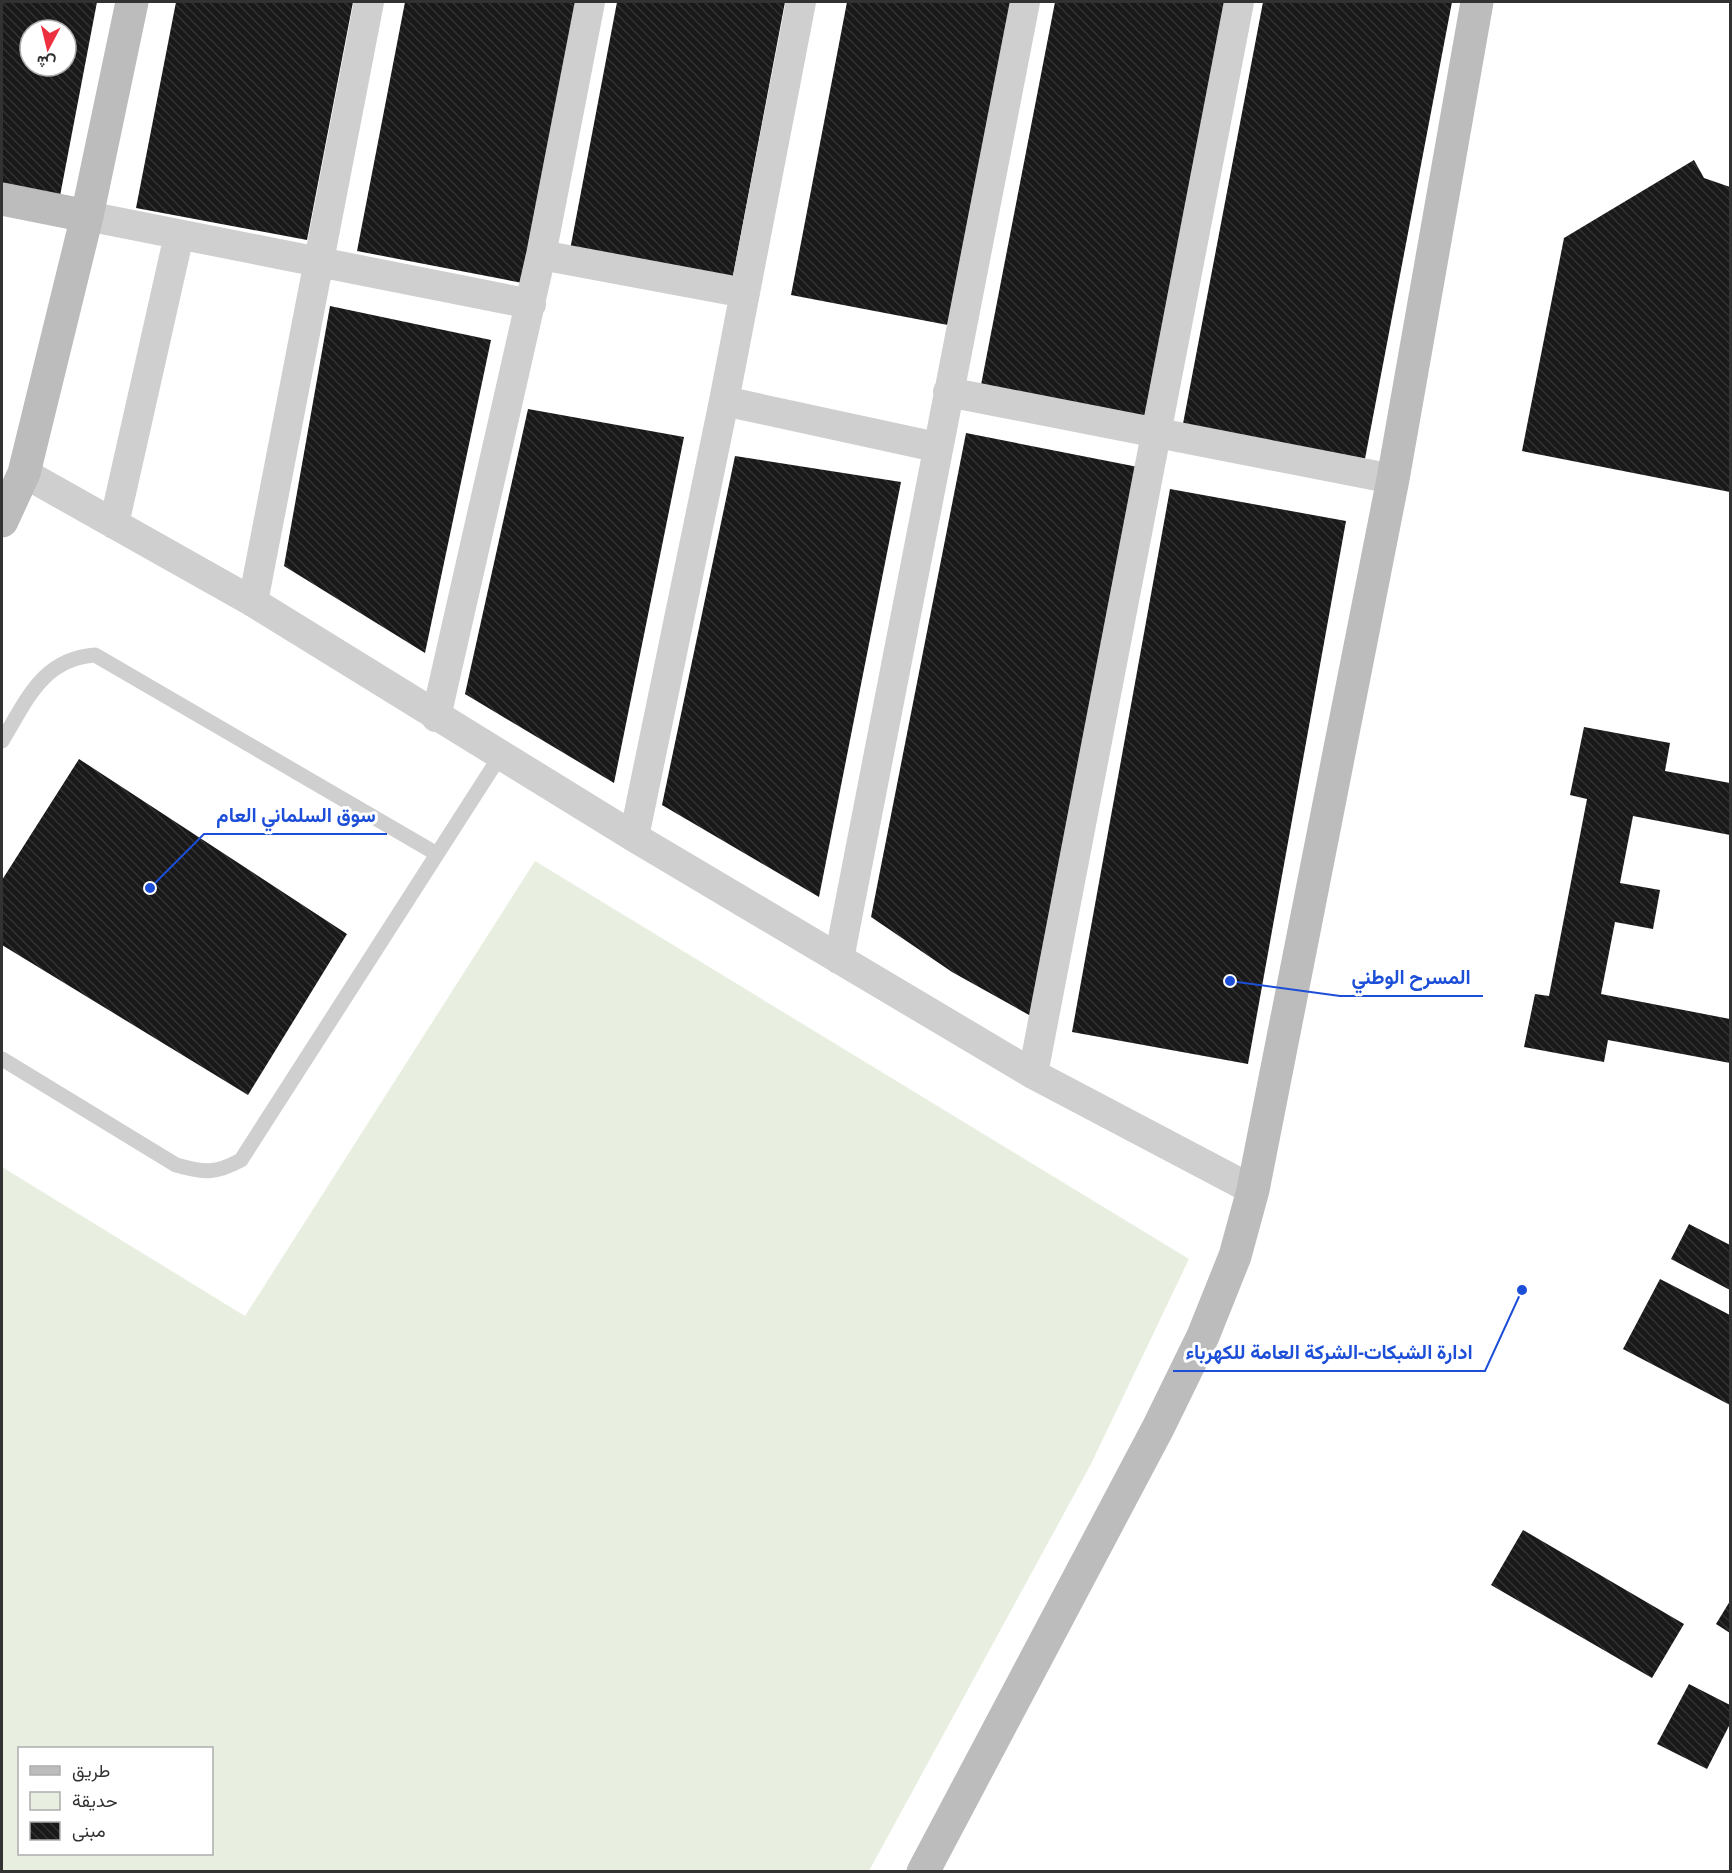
<svg xmlns="http://www.w3.org/2000/svg" width="1732" height="1873" viewBox="0 0 1732 1873" font-family="'Archivo Narrow',Vazirmatn,sans-serif">
<style>
.green{fill:#e8efe0;fill-rule:evenodd}
.building{fill:url(#building-back-hatch);fill-rule:evenodd}
.lines{fill:none;stroke-linecap:round;stroke-linejoin:round}
.lane{stroke:#cfcfcf;stroke-width:15}
.street{stroke:#cfcfcf;stroke-width:30}
.secondary{stroke:#bcbcbc;stroke-width:33}
.leader{fill:none;stroke:#1d4ed8;stroke-width:2}
.callout-dot{fill:#1d4ed8;stroke:#fff;stroke-width:2}
.callout-label{font-size:20px;text-anchor:middle;font-weight:bold;fill:#1d4ed8;stroke:#fff;stroke-width:6;stroke-linejoin:round;paint-order:stroke}
</style>
<defs>
<pattern id="building-back-hatch" width="6" height="6" patternUnits="userSpaceOnUse" patternTransform="scale(1.5)"><rect width="6" height="6" fill="#191919"/><path d="M-1 5l2 2M0 0l6 6M5-1l2 2" fill="none" stroke="#323232"/></pattern>
</defs>
<rect width="100%" height="100%" fill="#fff"/>
<!-- green -->
<path class="green" d="M535,861L1189,1259L1091,1464L869,1871H2V1167L245,1316ZM20,1748H212V1854H20Z"/>
<!-- building -->
<path class="building" d="M2,2H97L60,196L2,184ZM30,30H66V66H30Z
M176,2H353L307,240L136,208Z
M405,2H582L528,284L357,251Z
M617,2H785L732,281L570,250Z
M847,2H1014L953,326L791,295Z
M1055,2H1232L1152,418L981,385Z
M1263,2H1452L1364,464L1182,429Z
M1694,160L1704,178L1730,187V492L1522,451L1564,238Z
M330,306L491,340L425,653L284,566Z
M528,409L684,437L614,783L465,694Z
M966,433L1138,467L1038,1020L952,972L871,917Z
M735,456L901,482L819,897L662,805Z
M1170,489L1346,521L1248,1064L1072,1032Z
M1584,727L1670,743L1665,771L1730,783V835L1633,816L1620,883L1660,890L1653,929L1615,922L1601,994L1730,1019V1063L1608,1040L1604,1062L1524,1047L1535,994L1549,996L1587,799L1570,795Z
M79,759L347,934L248,1095L2,945V880Z
M1689,1224L1730,1245V1290L1671,1259Z
M1660,1279L1730,1315V1405L1623,1349Z
M1523,1530L1684,1624L1652,1678L1491,1585Z
M1730,1601V1633L1716,1624Z
M1689,1684L1730,1705V1724L1707,1769L1657,1744Z"/>
<g class="lines">
<!-- lane -->
<path class="lane" d="M2,741C27,700 42,659 95,655L437,854
M2,1059L176,1165C205,1173 215,1174 241,1160L500,756"/>
<!-- street -->
<path class="street" d="M87,216L531,304
M541,255L745,293
M948,392L1393,479
M724,401L936,447
M24,473L253,602L634,837L1033,1074L1253,1190
M114,524L179,235
M253,602L369,2
M436,717L541,255L590,2
M634,837L724,401L801,2
M839,959L1025,2
M1033,1074L1239,2"/>
<!-- secondary -->
<path class="secondary" d="M2,199L87,216
M2,521L24,473L87,216L132,2
M923,1872L1158,1428L1203,1336L1235,1256L1253,1190L1393,479L1477,2"/>
</g>
<!-- callouts -->
<path class="leader" d="M150 888L204 834H387M1230 981L1340 996H1483M1522 1290L1485 1371H1173"/>
<g class="callout-dot">
<circle cx="150" cy="888" r="6"/>
<circle cx="1230" cy="981" r="6"/>
<circle cx="1522" cy="1290" r="6"/>
</g>
<g class="callout-label">
<text x="296" y="822">سوق السلماني العام</text>
<text x="1411" y="984">المسرح الوطني</text>
<text x="1329" y="1359">ادارة الشبكات-الشركة العامة للكهرباء</text>
</g>
<!-- border -->
<rect width="1732" height="1873" fill="none" stroke="#323232" stroke-width="6"/>
<!-- legend -->
<rect x="18" y="1747" width="195" height="108" fill="#ffffff" stroke="#adadad" stroke-width="1.5"/>
<rect x="30" y="1766" width="30" height="9" fill="#bcbcbc" stroke="#adadad" stroke-width="1.5"/>
<text x="72" y="1777" font-size="18" fill="#323232">طريق</text>
<rect x="30" y="1792" width="30" height="18" fill="#e8efe0" stroke="#adadad" stroke-width="1.5"/>
<text x="72" y="1807" font-size="18" fill="#323232">حديقة</text>
<rect x="30" y="1822" width="30" height="18" fill="url(#building-back-hatch)" stroke="#adadad" stroke-width="1.5"/>
<text x="72" y="1837" font-size="18" fill="#323232">مبنى</text>
<!-- north arrow -->
<g transform="translate(48 48) rotate(187)"><circle r="28" fill="#ffffff" stroke="#adadad" stroke-width="1.5"/>
<path d="M0-4.5L10 22L0 15L-10 22Z" fill="#ed3040"/>
<text y="-9" font-size="16" font-weight="bold" text-anchor="middle" fill="#323232">ش</text>
</g>
</svg>
